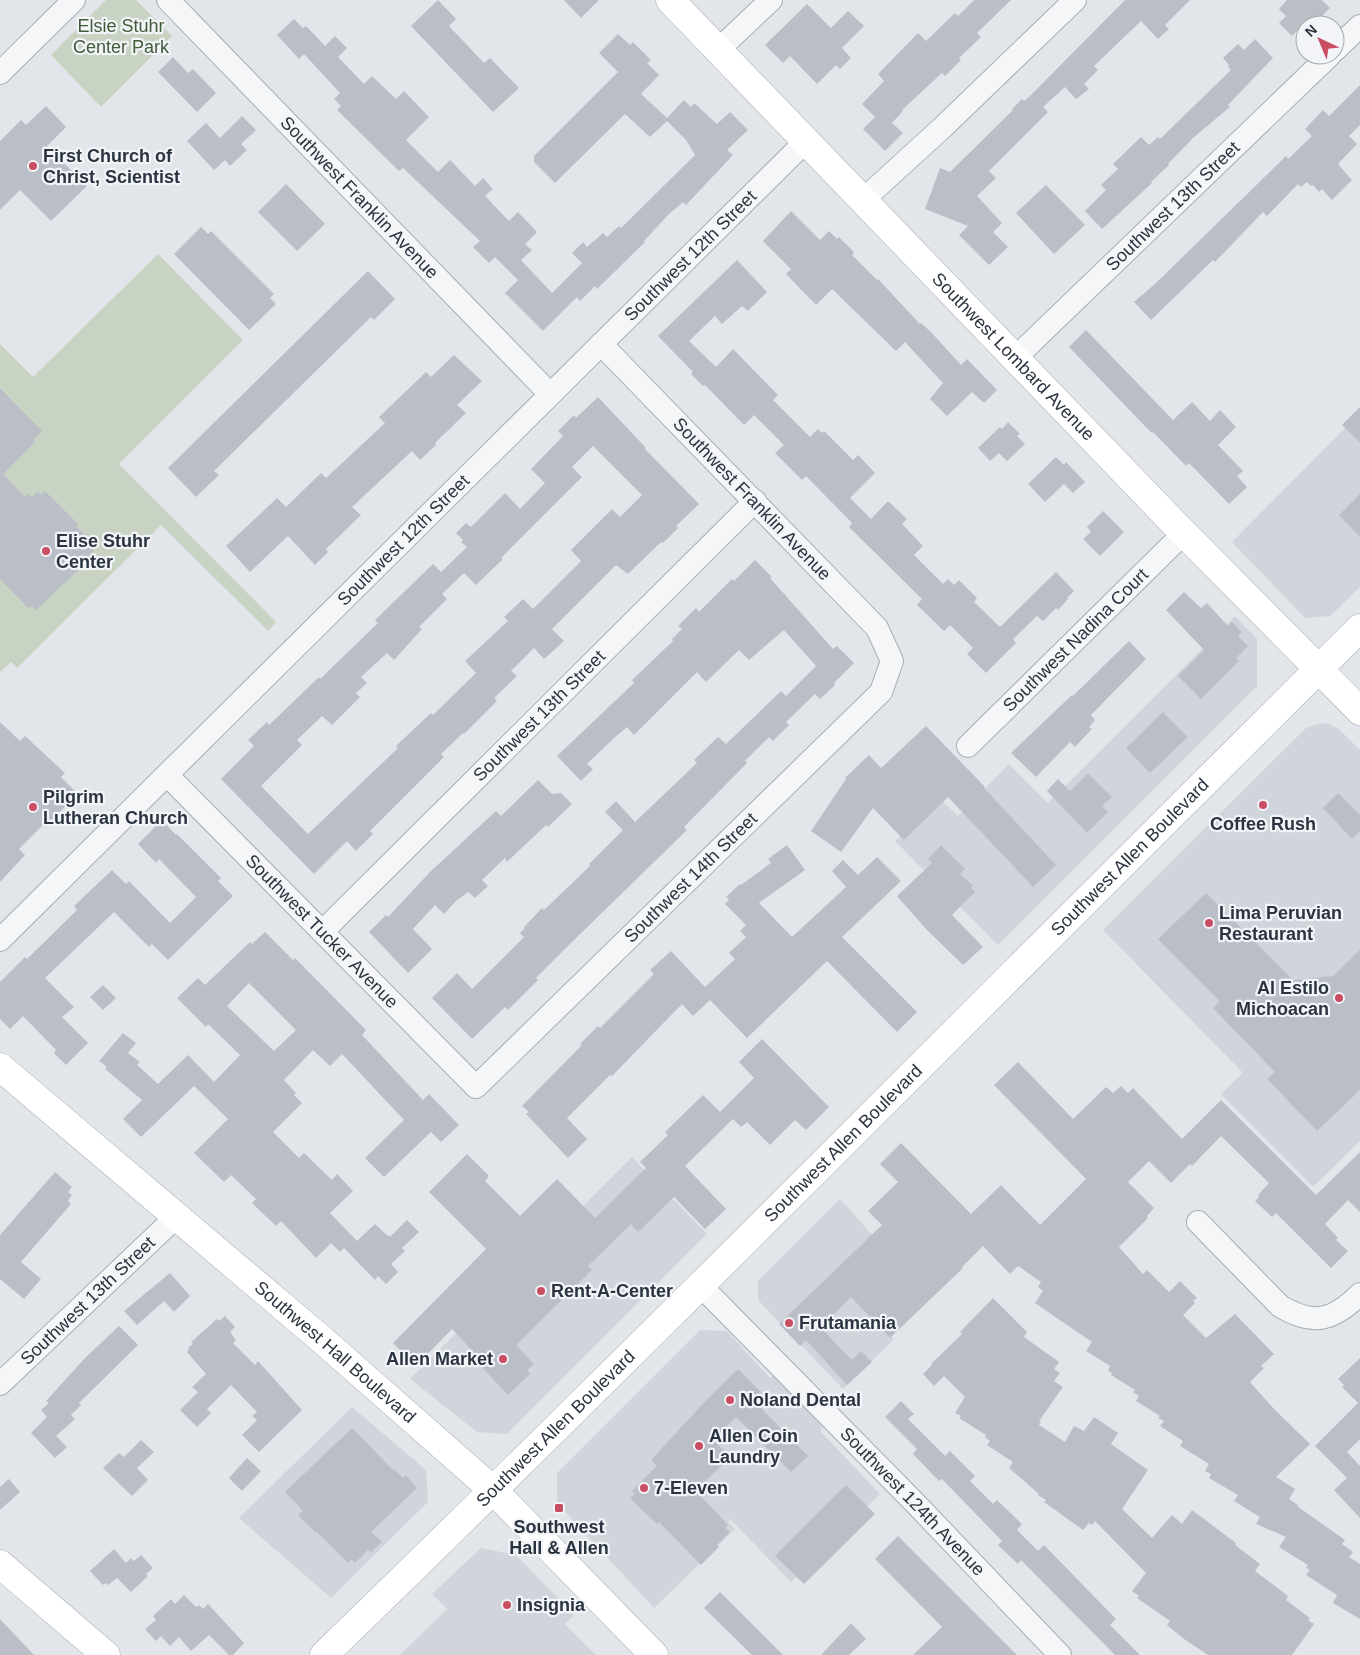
<svg xmlns="http://www.w3.org/2000/svg" width="1360" height="1655" viewBox="0 0 1360 1655" font-family="Helvetica,sans-serif">
<style>
.built{fill:#d0d5dc}
.green{fill:#c8d3c4}
.building{fill:#babfc7;fill-rule:evenodd}
.lines{fill:none;stroke-linecap:round;stroke-linejoin:round}
.street-casing{stroke:#a7adb4;stroke-width:24}
.secondary-casing{stroke:#a7adb4;stroke-width:29}
.street{stroke:#f5f6f8;stroke-width:22}
.secondary{stroke:#fff;stroke-width:28}
.poi-dot{fill:#c94e64;stroke:#f2f4f7;stroke-width:2}
.labels{text-anchor:middle;dominant-baseline:central;stroke-width:4.5;stroke-linejoin:round;paint-order:stroke}
.park-label{font-size:18px;fill:#415c39;stroke:#f2f4f7}
.poi-label{font-size:18px;font-weight:bold;fill:#2b3441;stroke:#f2f4f7;text-anchor:start}
.street-label{font-size:18px;fill:#2b3441;stroke:#f2f4f7}
</style>
<rect width="100%" height="100%" fill="#e2e6ea"/>
<!-- built -->
<path class="built" d="M1360,413V587L1330,616L1305,618L1232,542Z
M1235,616L1257,639V686L998,945L895,841L939,798L958,816L1009,764L1048,803Z
M1327,723L1339,729L1360,750V1141L1313,1187L1221,1094L1243,1073L1103,930L1306,728L1314,725Z
M632,1157L707,1234L507,1434L477,1432L410,1379Z
M840,1199L894,1259L854,1297L894,1339L843,1389L758,1300V1281Z
M700,1330L727,1331L770,1378L774,1375L823,1427L820,1431L880,1494L791,1582L730,1519L728,1522L735,1529L654,1608L557,1503V1473Z
M352,1407L426,1470L428,1502L331,1598L239,1518Z
M481,1548L516,1555L574,1615L565,1624L596,1655H400L447,1609L432,1594Z"/>
<!-- green -->
<path class="green" d="M106,0H136L172,36L101,107L51,55Z
M158,254L243,340L119,464L276,622L268,631L161,525L17,668L11,662L0,672V344L33,377Z"/>
<!-- building -->
<path class="building" d="M438,0L456,19L449,26L484,63L490,58L519,88L493,112L411,26Z
M564,0H599L581,18Z
M974,0H1011L977,33L981,37L959,58L961,60L945,76L942,73L902,110L903,111L892,123L903,133L885,151L863,129L875,117L862,104L884,81L878,74L918,33L926,41L955,13L958,16Z
M1125,0H1190L1165,25L1169,29L1158,39L1141,21L1094,66L1098,70L1084,84L1089,89L1076,99L1065,87L1043,107L1048,112L989,171L996,178L977,196L1002,223L993,232L1008,247L989,265L959,235L968,226L925,209L940,168L950,172L1013,110L1012,109L1022,99L1024,101L1031,95Z
M1287,0H1322L1330,8L1313,25H1303L1292,36L1279,23L1286,16L1279,9Z
M807,4L831,28L848,11L864,26L842,48L851,58L840,69L836,65L817,84L790,56L783,63L765,45Z
M294,19L303,28L306,26L325,46L335,36L347,48L338,57L364,84L372,76L396,99L404,91L429,117L406,140L438,172L450,160L475,186L483,178L493,189L485,196L509,221L518,212L537,232L525,244L532,250L521,260L552,293L582,263L572,253L583,242L587,247L603,233L607,237L619,226L621,228L695,155L686,140L667,121L650,137L625,114L555,183L534,162V156L618,72L599,53L618,34L630,45L633,42L651,60L647,63L659,75L641,94L667,118L684,100L691,107L694,103L717,124L730,112L748,130L727,150L733,155L686,205L683,202L668,215L644,241L645,242L597,289L595,286L580,301L577,297L543,331L505,293L518,280L495,257L489,263L473,247L480,241L403,168L399,171L398,170L337,110L341,106L334,99L340,93L304,54L299,59L277,35Z
M1255,39L1273,58L1228,105L1230,107L1194,137L1168,164L1169,165L1151,182L1152,183L1102,229L1085,211L1106,190L1101,185L1118,169L1113,164L1141,137L1149,145L1158,137L1160,139L1231,70L1228,67L1229,65L1223,58L1238,44L1244,50Z
M173,57L188,73L193,69L216,93L197,112L158,72Z
M1360,85V125L1349,136L1357,144L1338,164L1352,180L1332,200L1322,189L1319,192L1313,185L1311,186L1307,182L1301,187L1298,184L1267,216L1263,212L1215,262L1213,260L1151,320L1134,302L1156,283L1286,156L1288,159L1312,136L1305,129L1323,110L1329,116Z
M46,106L66,127L47,146L87,186L51,221L20,190L0,210V141L21,120L26,125Z
M242,116L256,130L241,144L247,150L230,166L225,160L214,170L187,141L206,123L220,138Z
M286,184L325,224L297,251L258,212Z
M1046,185L1085,225L1054,254L1016,213Z
M791,211L820,240L829,231L837,239L839,237L854,252L852,255L877,280L878,279L920,324L921,323L931,332L961,365L967,359L997,390L984,403L972,392L947,416L930,399L943,383L905,342L896,351L832,289L816,305L786,274L791,269L763,241Z
M201,227L208,234L211,231L274,294L270,298L276,304L249,330L174,254Z
M737,260L767,292L748,311L742,306L722,324L715,316L689,341L716,367L733,349L778,395L773,400L810,437L818,429L822,433L824,431L853,460L858,455L875,473L850,498L871,519L888,501L907,519L902,524L923,546L914,555L943,584L948,579L954,585L959,580L977,598L974,602L1000,627L1056,572L1074,591L1067,598L1068,599L1058,610L1056,608L1043,621L1037,616L1013,639L1016,643L986,673L967,654L973,648L950,625L944,631L917,605L922,599L849,527L852,523L806,476L802,480L775,453L784,445L754,415L744,425L705,385L703,386L691,374L693,372L658,336Z
M368,271L395,299L374,320L371,317L214,471L219,475L196,497L168,468Z
M1086,330L1173,420L1192,402L1210,421L1220,410L1236,427L1218,445L1243,471L1237,476L1247,487L1229,504L1189,463L1186,466L1153,432L1152,433L1141,422L1069,347Z
M454,355L482,381L457,405L466,413L435,443L436,445L420,460L412,451L352,507L361,515L326,549L328,552L315,565L288,536L250,572L226,546L277,498L286,507L321,473L326,478L385,423L379,417L426,372L431,377Z
M0,388L42,431L33,440L35,442L3,474L25,497L28,494L32,497L38,491L41,495L45,491L78,524L76,526L92,542L89,545L94,550L92,552L94,555L36,610L31,606L28,608L0,579Z
M598,397L646,448L645,449L699,504L676,526L678,528L663,543L661,542L628,574L616,565L552,629L564,641L544,659L534,648L511,671L517,676L494,698L497,701L464,734L463,733L441,754L444,757L370,831L373,834L356,851L347,841L314,874L221,779L254,746L248,740L267,722L269,725L319,677L320,679L378,623L375,620L433,564L441,572L467,547L461,542L463,540L456,533L466,523L471,527L505,493L520,509L545,483L531,469L563,436L558,431L574,415L576,418ZM593,446L642,495L620,517L612,509L571,550L581,561L533,609L523,599L504,617L508,621L465,661L476,673L433,715L431,713L396,746L398,748L308,834L261,786L302,745L297,740L322,716L332,725L360,697L356,693L367,683L361,677L387,653L394,660L422,629L419,627L447,599L442,594L464,573L476,585L503,559L501,558L582,477L572,467Z
M1360,407V443L1342,425Z
M1008,422L1020,434L1017,436L1025,444L1007,461L999,453L990,461L978,448L1000,427L1002,429Z
M1056,457L1064,465L1066,462L1085,482L1073,493L1064,484L1045,502L1028,484Z
M1360,494V537L1339,515Z
M1103,511L1124,532L1100,556L1083,539L1091,532L1087,527Z
M755,560L772,577L770,578L833,649L837,646L854,663L834,683L835,685L820,699L815,694L786,722L789,725L773,741L769,737L745,761L747,763L684,827L687,830L574,940L536,978L538,980L508,1010L505,1007L472,1039L432,998L457,973L472,989L524,937L520,933L525,928L524,927L542,908L544,910L590,866L589,864L623,830L605,812L616,801L635,822L697,763L694,760L718,737L726,744L781,691L786,696L816,666L784,630L749,660L739,650L706,682L697,672L634,735L627,727L614,738L587,764L593,769L581,781L557,756L634,683L632,680L673,641L672,639L682,629L678,626L696,608L699,612L732,579L734,581Z
M1184,592L1201,608L1207,603L1228,626L1232,622L1242,632L1238,636L1248,646L1236,658L1239,661L1201,699L1178,676L1204,650L1166,610Z
M1129,641L1146,659L1091,715L1095,720L1089,727L1092,729L1075,747L1070,742L1036,777L1011,753L1072,695L1073,696Z
M1163,712L1188,737L1150,773L1126,748Z
M0,722L20,741L25,736L65,773L61,777L78,794L45,827L43,825L19,849L25,855L0,882Z
M926,726L985,787L984,788L1056,865L1033,887L948,797L904,840L873,808L841,852L811,831L846,779L845,778L869,755L881,768Z
M1088,773L1112,797L1102,806L1108,812L1087,833L1047,791L1058,779L1070,791Z
M538,780L552,794L561,793L572,804L548,827L546,825L507,862L505,858L482,880L488,886L475,898L468,892L456,901L444,914L435,905L413,929L432,949L408,973L369,932L386,915L388,917L430,872L496,811L501,816Z
M1338,793L1360,815V831L1352,839L1323,808Z
M162,820L176,835L177,834L221,878L218,881L233,896L168,960L152,944L149,947L114,912L45,978L74,1007L62,1017L88,1043L66,1065L54,1053L56,1050L23,1016L10,1029L0,1019V982L25,957L27,959L77,910L74,906L112,870L126,884L129,881L170,923L196,897L159,859L156,863L138,844Z
M787,845L805,870L759,903L792,937L846,887L832,871L843,860L858,875L877,857L901,881L842,937L917,1012L897,1032L827,961L747,1038L710,1000L693,1016L682,1004L612,1076L610,1075L567,1118L587,1139L568,1158L526,1114L529,1112L522,1106L582,1045L580,1044L598,1026L600,1028L654,974L650,970L671,951L705,987L735,959L729,953L746,937L740,931L746,925L725,904L729,900L726,897L740,884L741,885L771,863L768,859Z
M941,845L965,869L960,874L973,886L971,888L975,892L952,915L983,947L963,965L927,930L897,896L932,863L928,859Z
M1206,893L1293,980L1333,976L1360,950V1090L1317,1131L1267,1079L1275,1072L1213,1008L1220,1001L1158,939Z
M265,932L293,960L295,958L366,1030L362,1035L423,1100L429,1094L459,1125L441,1142L431,1132L384,1177L365,1158L404,1120L342,1054L330,1066L313,1050L284,1080L296,1093L294,1095L302,1103L273,1132L299,1158L304,1153L332,1180L337,1174L353,1191L330,1213L357,1241L375,1224L388,1236L389,1235L390,1237L407,1220L419,1232L402,1248L405,1251L391,1264L398,1272L386,1284L378,1276L375,1280L344,1248L340,1252L331,1243L316,1258L281,1221L276,1226L252,1203L256,1199L231,1175L224,1182L194,1153L228,1119L194,1086L141,1137L123,1119L142,1100L105,1069L107,1067L99,1061L123,1033L136,1043L128,1053L140,1062L137,1065L158,1084L188,1055L214,1082L240,1055L208,1024L206,1027L177,998L198,978L205,985L250,942L252,944ZM249,983L296,1030L274,1051L227,1006Z
M103,985L116,998L103,1010L90,997Z
M762,1039L829,1107L806,1130L795,1120L770,1145L747,1122L741,1127L733,1119L685,1166L726,1209L705,1229L674,1197L638,1232L631,1224L588,1266L592,1270L516,1345L534,1364L527,1370L530,1374L508,1395L475,1360L478,1357L452,1329L416,1366L393,1343L486,1249L429,1192L467,1154L489,1176L485,1181L520,1216L557,1179L595,1218L646,1168L640,1162L668,1135L665,1132L703,1095L720,1112L754,1078L739,1062Z
M1018,1062L1073,1119L1106,1087L1113,1093L1121,1086L1128,1093L1133,1088L1182,1139L1221,1100L1316,1195L1360,1152V1212L1348,1200L1325,1224L1338,1238L1336,1240L1348,1251L1331,1268L1276,1213L1272,1217L1255,1201L1259,1197L1258,1195L1269,1183L1221,1136L1192,1166L1190,1164L1171,1183L1149,1161L1128,1182L1154,1208L1147,1216L1148,1218L1119,1247L1143,1274L1147,1270L1169,1292L1180,1281L1197,1298L1193,1301L1195,1303L1183,1315L1206,1338L1235,1314L1274,1354L1261,1366L1264,1368L1250,1382L1275,1410L1310,1444L1276,1477L1295,1489L1289,1499L1298,1505L1297,1506L1345,1540L1342,1544L1353,1552L1349,1557L1360,1564V1619L1333,1603L1337,1595L1306,1575L1310,1570L1306,1568L1308,1565L1279,1547L1286,1537L1256,1524L1260,1517L1234,1501L1238,1495L1209,1478L1211,1474L1205,1471L1209,1464L1180,1446L1183,1441L1160,1426L1164,1421L1158,1418L1160,1416L1136,1401L1139,1396L1133,1392L1135,1390L1111,1375L1112,1373L1108,1371L1110,1366L1086,1351L1092,1342L1035,1303L1043,1291L1038,1287L1041,1282L1018,1266L1010,1274L983,1246L962,1267L963,1268L890,1338L851,1297L820,1327L852,1360L861,1351L872,1362L847,1385L806,1340L800,1346L779,1324L882,1225L868,1211L898,1182L880,1164L901,1143L971,1214L1001,1185L1040,1225L1086,1179L994,1085Z
M55,1172L72,1187L68,1192L72,1195L68,1201L71,1204L21,1262L41,1279L24,1299L0,1279V1235Z
M170,1273L190,1296L174,1312L164,1301L137,1325L124,1311Z
M993,1298L1027,1332L1024,1337L1059,1362L1054,1369L1060,1373L1054,1381L1063,1387L1039,1421L1041,1422L1039,1425L1065,1442L1074,1426L1084,1431L1094,1417L1118,1433L1111,1444L1148,1470L1122,1509L1152,1538L1172,1515L1182,1524L1192,1510L1236,1543L1235,1545L1260,1564L1255,1571L1288,1596L1286,1600L1310,1618L1308,1620L1314,1624L1292,1655H1208L1184,1639L1167,1625L1170,1621L1137,1598L1139,1596L1132,1591L1146,1573L1095,1521L1092,1525L1089,1523L1083,1530L1044,1502L1046,1500L1038,1495L1039,1494L1009,1468L1013,1462L987,1445L990,1441L985,1437L986,1435L959,1418L961,1416L955,1413L965,1397L944,1376L934,1386L923,1374L932,1365L931,1364L962,1334L960,1332Z
M225,1316L235,1327L230,1332L236,1340L233,1343L255,1365L258,1361L302,1410L259,1452L242,1435L257,1420L252,1416L257,1412L231,1385L207,1409L211,1413L197,1427L180,1410L198,1392L192,1387L206,1374L187,1352L189,1349L188,1348L193,1344L191,1342L217,1319L219,1321Z
M119,1326L138,1345L79,1403L81,1405L71,1415L75,1419L56,1436L67,1447L55,1458L31,1433L47,1417L41,1410L49,1403L46,1401L85,1358Z
M1360,1358V1439L1347,1452L1360,1466V1518L1334,1490L1347,1478L1315,1446L1358,1403L1342,1387L1344,1385L1338,1379Z
M738,1369L761,1392L753,1400L808,1456L791,1472L736,1417L713,1440L730,1457L696,1491L728,1525L725,1528L730,1532L717,1545L719,1547L701,1565L659,1522L657,1524L630,1498L635,1494L632,1491L657,1466L651,1460L699,1408Z
M901,1401L914,1414L908,1419L945,1456L950,1451L975,1476L970,1481L993,1504L997,1500L1022,1524L1017,1530L1038,1551L1044,1545L1116,1619L1110,1625L1140,1655H1115L1021,1560L1018,1564L998,1545L1002,1541L942,1479L939,1481L913,1454L917,1449L885,1417Z
M352,1428L393,1470L394,1469L403,1478L406,1475L417,1488L371,1532L382,1542L371,1552L368,1550L355,1563L351,1559L348,1563L317,1532L316,1533L298,1515L303,1511L285,1492Z
M141,1440L154,1452L137,1468L148,1480L132,1496L103,1468L119,1453L124,1457Z
M247,1458L261,1471L242,1491L229,1478Z
M9,1479L20,1492L0,1510V1487Z
M846,1485L875,1514L804,1584L775,1556Z
M898,1536L1017,1655H913L942,1627L875,1559Z
M114,1549L126,1563L131,1558L134,1561L141,1555L153,1568L146,1574L148,1576L131,1592L117,1578L108,1585L106,1583L103,1585L90,1571Z
M720,1592L783,1655H752L704,1608Z
M184,1595L196,1607L199,1605L203,1609L208,1604L244,1643L233,1655H229L209,1635L191,1651L179,1637L170,1646L161,1636L156,1641L145,1629L156,1620L153,1616L171,1599L175,1604Z
M0,1619L34,1655H0Z
M851,1623L866,1639L849,1655H821Z"/>
<g class="lines">
<defs>
<g id="street">
<path id="s1" d="M168,0L550,394"/>
<path d="M718,50L771,0"/>
<path d="M1335,50L1360,26"/>
<path d="M0,73L74,0"/>
<path d="M863,200L943,127L1075,0"/>
<path id="s2" d="M1015,358L1330,55"/>
<path id="s3" d="M968,746L1184,533"/>
<path id="s4" d="M167,775L476,1087L881,692L892,661L877,628L601,344"/>
<path id="s5" d="M323,931L755,501"/>
<path id="s6" d="M0,940L806,141"/>
<path d="M1198,1222L1280,1306C1313,1326 1333,1321 1360,1294"/>
<path id="s7" d="M701,1286L916,1504L1060,1655"/>
<path id="s8" d="M0,1384L176,1217"/>
</g>
<g id="secondary">
<path id="s9" d="M670,0L1169,518L1360,711"/>
<path id="s10" d="M0,1067L320,1338L494,1491L654,1655"/>
<path d="M0,1564L106,1655"/>
<path id="s11" d="M324,1655C673,1317 1015,970 1360,628"/>
</g>
</defs>
<!-- street casing -->
<use href="#street" class="street-casing"/>
<!-- secondary casing -->
<use href="#secondary" class="secondary-casing"/>
<!-- street -->
<use href="#street" class="street"/>
<!-- secondary -->
<use href="#secondary" class="secondary"/>
</g>
<!-- markers -->
<g class="poi-dot">
<circle cx="33" cy="166" r="5"/>
<circle cx="46" cy="551" r="5"/>
<circle cx="1263" cy="805" r="5"/>
<circle cx="33" cy="807" r="5"/>
<circle cx="1209" cy="923" r="5"/>
<circle cx="1339" cy="998" r="5"/>
<circle cx="541" cy="1291" r="5"/>
<circle cx="789" cy="1323" r="5"/>
<circle cx="503" cy="1359" r="5"/>
<circle cx="730" cy="1400" r="5"/>
<circle cx="699" cy="1446" r="5"/>
<circle cx="644" cy="1488" r="5"/>
<rect x="554" y="1503" width="10" height="10" rx="2.5"/>
<circle cx="507" cy="1605" r="5"/>
</g>
<g class="labels">
<!-- park labels -->
<g class="park-label">
<text x="121" y="26">Elsie Stuhr<tspan x="121" dy="21">Center Park</tspan></text>
</g>
<!-- poi labels -->
<g class="poi-label">
<text x="43" y="156">First Church of<tspan x="43" dy="21">Christ, Scientist</tspan></text>
<text x="56" y="541">Elise Stuhr<tspan x="56" dy="21">Center</tspan></text>
<text x="43" y="797">Pilgrim<tspan x="43" dy="21">Lutheran Church</tspan></text>
<text x="1263" y="824" text-anchor="middle">Coffee Rush</text>
<text x="1219" y="913">Lima Peruvian<tspan x="1219" dy="21">Restaurant</tspan></text>
<text x="1329" y="988" text-anchor="end">Al Estilo<tspan x="1329" dy="21">Michoacan</tspan></text>
<text x="551" y="1291">Rent-A-Center</text>
<text x="799" y="1323">Frutamania</text>
<text x="493" y="1359" text-anchor="end">Allen Market</text>
<text x="740" y="1400">Noland Dental</text>
<text x="709" y="1436">Allen Coin<tspan x="709" dy="21">Laundry</tspan></text>
<text x="654" y="1488">7-Eleven</text>
<text x="559" y="1527" text-anchor="middle">Southwest<tspan x="559" dy="21">Hall &amp; Allen</tspan></text>
<text x="517" y="1605">Insignia</text>
</g>
<!-- street labels -->
<g class="street-label">
<text stroke="none"><textPath href="#s1" startOffset="275">Southwest Franklin Avenue</textPath></text>
<text stroke="none"><textPath href="#s2" startOffset="219">Southwest 13th Street</textPath></text>
<text stroke="none"><textPath href="#s6" startOffset="972">Southwest 12th Street</textPath></text>
<text stroke="none"><textPath href="#s9" startOffset="495">Southwest Lombard Avenue</textPath></text>
<text transform="translate(752 499) rotate(46)">Southwest Franklin Avenue</text>
<text stroke="none"><textPath href="#s6" startOffset="568">Southwest 12th Street</textPath></text>
<text stroke="none"><textPath href="#s3" startOffset="151">Southwest Nadina Court</textPath></text>
<text stroke="none"><textPath href="#s5" startOffset="305">Southwest 13th Street</textPath></text>
<text stroke="none"><textPath href="#s11" startOffset="1134">Southwest Allen Boulevard</textPath></text>
<text stroke="none"><textPath href="#s4" startOffset="739">Southwest 14th Street</textPath></text>
<text stroke="none"><textPath href="#s4" startOffset="220">Southwest Tucker Avenue</textPath></text>
<text stroke="none"><textPath href="#s11" startOffset="729">Southwest Allen Boulevard</textPath></text>
<text stroke="none"><textPath href="#s8" startOffset="121">Southwest 13th Street</textPath></text>
<text stroke="none"><textPath href="#s10" startOffset="440">Southwest Hall Boulevard</textPath></text>
<text stroke="none"><textPath href="#s11" startOffset="324">Southwest Allen Boulevard</textPath></text>
<text stroke="none"><textPath href="#s7" startOffset="302">Southwest 124th Avenue</textPath></text>
</g>
</g>
<!-- north arrow -->
<g transform="translate(1320 40) rotate(316)"><circle r="24" fill="#f2f4f7" stroke="#a2a7ae"/>
<path d="M0-4L9 19L0 12L-9 19Z" fill="#c94e64"/>
<text y="-8" font-size="14" font-weight="bold" text-anchor="middle" fill="#2b3441">N</text>
</g>
</svg>
